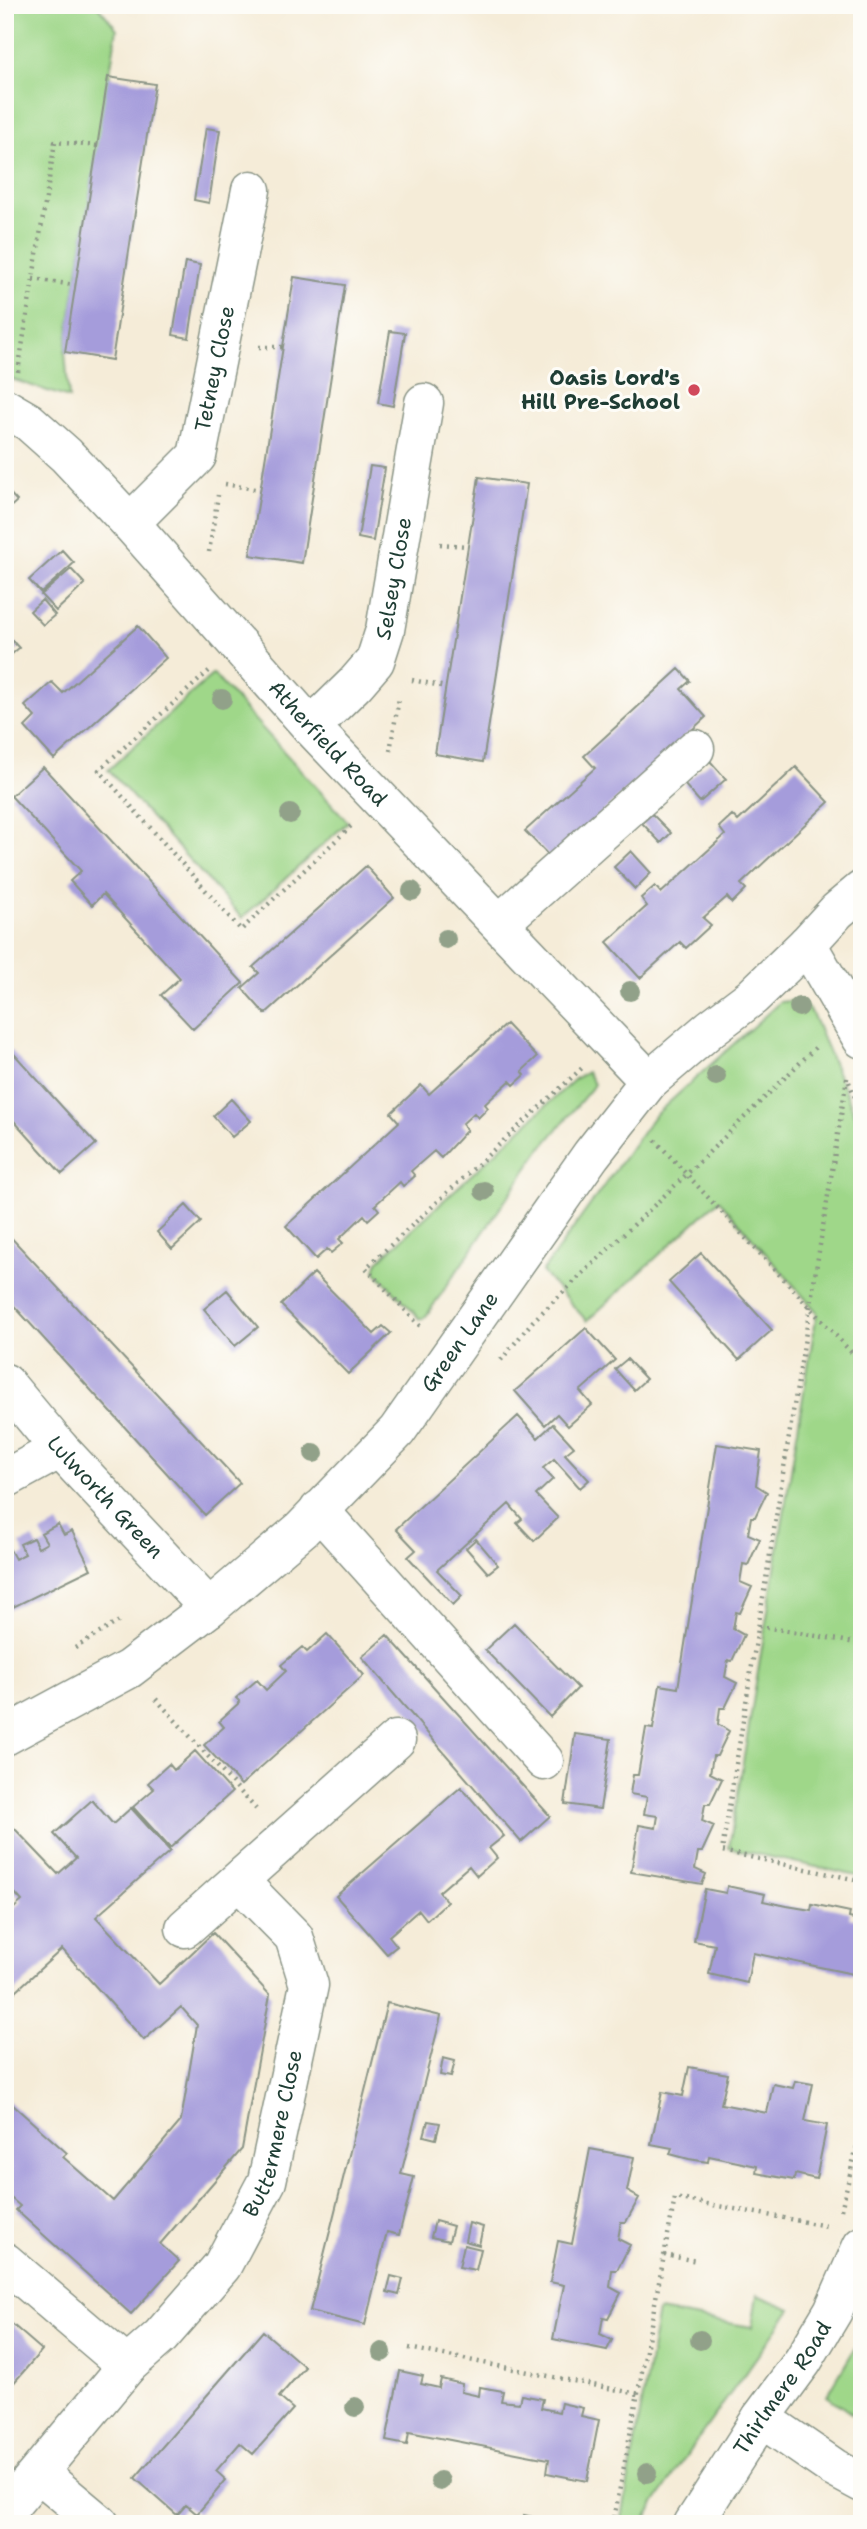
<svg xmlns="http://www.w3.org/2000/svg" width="867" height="2529" viewBox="0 0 867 2529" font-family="'Shantell Sans',sans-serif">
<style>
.green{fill:#9fd789;stroke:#5f8a5e;stroke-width:2}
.building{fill:#a59cdb}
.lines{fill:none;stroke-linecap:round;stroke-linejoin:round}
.minor-casing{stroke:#8a9486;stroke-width:41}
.path{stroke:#8a9486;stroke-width:4.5;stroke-dasharray:2 5;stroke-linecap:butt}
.minor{stroke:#fff;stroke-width:38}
.tree{fill:#91a189}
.poi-dot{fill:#d1495b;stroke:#fdfcf7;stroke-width:2.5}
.labels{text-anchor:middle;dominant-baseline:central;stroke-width:6;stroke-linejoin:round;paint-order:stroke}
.street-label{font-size:21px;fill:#1f3d34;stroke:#fdfcf7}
.poi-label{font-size:21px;font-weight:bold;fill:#1f3d34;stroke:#fdfcf7;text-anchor:end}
</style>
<rect width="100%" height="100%" fill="#fdfcf7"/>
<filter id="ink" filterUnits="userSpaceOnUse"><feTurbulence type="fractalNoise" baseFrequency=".0143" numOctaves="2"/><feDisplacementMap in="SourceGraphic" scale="14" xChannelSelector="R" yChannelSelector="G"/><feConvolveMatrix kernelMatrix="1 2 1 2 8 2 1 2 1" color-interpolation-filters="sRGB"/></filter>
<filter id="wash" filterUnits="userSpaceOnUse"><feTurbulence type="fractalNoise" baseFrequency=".00686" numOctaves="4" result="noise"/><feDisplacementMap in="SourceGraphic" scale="28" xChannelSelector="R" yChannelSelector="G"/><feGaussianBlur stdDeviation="1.57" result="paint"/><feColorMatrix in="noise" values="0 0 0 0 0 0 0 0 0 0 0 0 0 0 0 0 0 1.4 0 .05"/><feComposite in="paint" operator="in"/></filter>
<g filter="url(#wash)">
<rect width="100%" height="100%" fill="#f5ecd8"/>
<!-- green -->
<path class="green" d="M5,5H97L117,29L65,352L69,398L5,377Z
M213,674L348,822L242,918L108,770Z
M799,1000L812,1013L862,1131V1877L729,1848L817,1312L719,1200L587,1321L542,1272L654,1116L780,1002Z
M587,1072L594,1084L591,1089L540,1150L426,1316L421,1319L418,1317L375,1271L378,1261L576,1078Z
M757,2295L791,2309L690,2450L642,2524H621L658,2311L752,2327Z
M862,2336V2421L827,2396Z"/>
<g id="blocks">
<!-- building -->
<path class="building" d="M108,77L155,84L112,360L65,352Z
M206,128L220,130L209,203L194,200Z
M185,262L200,265L189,338L173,335Z
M294,277L345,285L302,563L250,555Z
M390,331L405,333L393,406L378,403Z
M370,466L385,468L373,541L358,538Z
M479,477L527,484L483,762L435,754Z
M5,488L17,501L5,512Z
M62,550L74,563L41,593L29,580Z
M71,569L85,584L56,611L41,595Z
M42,600L55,615L43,625L30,611Z
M138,626L166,658L54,759L25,727L35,717L25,706L52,682L63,693Z
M9,637L19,648L5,660V641Z
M679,669L690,681L681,689L706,717L552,859L525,831L595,768L584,756Z
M710,761L726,779L700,802L684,784Z
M43,767L243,983L193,1029L161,995L180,978L103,894L92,905L70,881L81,871L11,796Z
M796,767L829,802L741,884L746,889L732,903L727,897L703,918L711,925L686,948L680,942L640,978L607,942L647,906L641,898L655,886L661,893L725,835L719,827L732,815L738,821Z
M652,814L671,833L661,843L642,823Z
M631,851L651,873L635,889L614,867Z
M366,866L394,898L265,1014L242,988L259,973L253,967Z
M506,1024L537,1057L522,1071L525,1075L514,1085L510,1081L485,1104L488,1108L478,1118L474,1113L462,1124L467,1130L441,1158L434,1151L411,1171L415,1176L403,1186L400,1182L375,1205L379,1210L368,1220L364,1215L339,1239L343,1243L331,1253L327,1249L316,1259L286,1226L399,1122L391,1113L421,1085L429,1094Z
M5,1044L96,1144L62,1174L5,1111Z
M231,1099L251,1121L232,1137L213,1116Z
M186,1205L201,1222L172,1249L157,1232Z
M5,1231L240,1483L205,1515L5,1296Z
M701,1253L772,1330L739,1360L669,1282Z
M314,1273L374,1334L383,1326L391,1333L348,1374L281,1305Z
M227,1290L258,1327L235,1346L204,1309Z
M586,1328L615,1360L580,1391L592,1405L568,1426L557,1414L545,1425L515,1391Z
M627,1359L646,1379L634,1390L615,1369Z
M518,1416L538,1438L553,1424L574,1447L565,1454L589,1480L580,1488L554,1459L543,1468L553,1479L536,1495L558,1518L534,1541L517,1523L522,1519L509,1504L437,1570L462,1596L453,1605L408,1557L416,1550L396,1529Z
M717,1444L761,1451L756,1485L767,1492L755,1517H751L748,1534L760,1539L748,1565L743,1564L740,1582L752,1587L740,1613L736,1612L733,1629L744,1635L732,1661L728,1660L725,1677L737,1683L725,1708H720L718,1724L729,1731L717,1756H713L710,1773L722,1779L710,1804H705L702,1821L714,1826L702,1852H698L695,1869L706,1874L702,1884L631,1872L639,1825L656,1828L658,1816L644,1814L647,1797L630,1794L633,1775H638L646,1728L653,1729L660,1685L678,1688Z
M58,1524L64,1535L72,1531L91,1569L5,1611V1550L9,1548L15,1559L25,1554L20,1544L33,1538L38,1548L47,1543L41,1533Z
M476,1539L498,1565L488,1573L466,1548Z
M514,1623L578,1688L550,1717L485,1650Z
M327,1634L364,1675L241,1785L204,1745L224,1727L219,1721L240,1702L236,1698L257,1680L266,1690L286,1671L281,1665L302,1647L307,1652Z
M387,1635L550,1816L521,1842L362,1657Z
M575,1734L611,1739L600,1809L565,1804Z
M195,1751L232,1792L170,1848L133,1807L154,1789L148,1783L169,1764L174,1770Z
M461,1787L504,1836L489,1848L497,1858L477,1876L469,1866L439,1892L447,1902L427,1920L419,1910L389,1936L397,1946L387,1954L336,1896Z
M92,1800L113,1824L131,1808L170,1851L96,1917L159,1984L213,1933L270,1995L242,2149L160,2244L179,2261L131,2314L16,2210L20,2206L5,2193V2098L67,2153L63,2157L113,2201L181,2121L197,2025L181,2007L144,2040L62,1949L5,2001V1916L22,1901L5,1882V1836L14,1828L58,1874L76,1858L54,1834Z
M727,1886L765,1894L763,1901L787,1906L811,1910L812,1904L850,1912L849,1918L862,1921V1957L858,1975L753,1953L747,1983L709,1974L715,1945L694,1941L705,1889L726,1893Z
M387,2003L441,2016L401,2174L414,2177L399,2235L387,2232L365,2325L310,2311Z
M443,2058L455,2061L451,2077L440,2075Z
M689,2067L728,2074L721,2104L767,2113L773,2084L793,2088L795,2081L813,2084L805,2121L827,2125L816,2179L795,2174L794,2180L756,2173L757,2166L709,2156L708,2162L689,2159L670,2154L672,2148L651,2144L662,2092L683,2096Z
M428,2121L440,2123L436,2139L424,2136Z
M590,2149L634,2157L627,2191L639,2198L626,2222H621L618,2239L630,2245L617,2270H612L610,2287L621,2293L608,2318L603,2317L600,2334L612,2340L607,2350L553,2339L564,2285L550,2282L558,2241L572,2244Z
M435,2221L453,2226L449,2241L431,2237Z
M469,2223L483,2227L479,2245L465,2241Z
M464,2245L481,2249L476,2270L459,2267Z
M391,2276L403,2279L399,2295L387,2292Z
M5,2318L42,2350L5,2393Z
M263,2331L305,2367L279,2397L293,2409L253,2454L240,2443L216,2471L226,2480L197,2514L186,2505L177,2515L135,2478Z
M400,2371L423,2376L421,2384L439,2388L441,2379L462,2384L461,2392L479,2396L480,2387L503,2391L501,2401L519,2403L521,2395L543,2399L541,2408L559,2412L561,2403L583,2408L581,2416L599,2420L587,2481L547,2473L549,2459L532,2456L409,2432L407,2445L386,2441Z
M524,2515L554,2522V2524H522Z"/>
</g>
</g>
<g filter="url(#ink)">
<use href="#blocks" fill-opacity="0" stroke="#8a9486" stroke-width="2"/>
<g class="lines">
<defs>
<g id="minor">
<path id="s1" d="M5,408L29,422L66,455L130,523L311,727L649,1081"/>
<path id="s2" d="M130,523L197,456L251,190"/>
<path id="s3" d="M311,727L355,684L375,661L385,630L424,403"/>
<path d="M500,923L695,749"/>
<path d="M807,944L862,1039"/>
<path id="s4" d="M5,1383L60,1449L209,1608"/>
<path d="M5,1479L60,1449"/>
<path d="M319,1510L544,1761"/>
<path id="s5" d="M5,1736L129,1669L209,1608L302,1529L397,1431L591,1155L649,1081L711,1028L752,997L807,944L837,911L862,890"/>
<path d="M185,1928L396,1740"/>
<path d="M5,2262L127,2366"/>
<path d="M761,2418L834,2468L862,2483"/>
<path d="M39,2473L100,2524"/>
<path id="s6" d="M5,2512L127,2366L161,2336L222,2266L267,2181L309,1985L294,1937L239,1881"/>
<path id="s7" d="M693,2524L761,2418L803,2361L833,2311L862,2246"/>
</g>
</defs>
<!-- minor casing -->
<use href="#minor" class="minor-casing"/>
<!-- path -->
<path class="path" d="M33,279L75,285
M259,347H283
M18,372L55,142L97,146
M225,484L260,490
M440,544L468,546
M209,552L218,495
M209,671L99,770L241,930L351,826
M412,680L446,687
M390,751L399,698
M847,1078L722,1851L862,1881
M849,1082L862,1115
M655,1140L862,1364
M5,1169L13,1177L5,1184
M420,1326L366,1268L582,1068
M501,1360L533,1321L687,1174L818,1045
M759,1626L862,1644
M75,1648L121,1620
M156,1699L256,1809
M841,2210L862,2126
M664,2255L697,2261
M409,2348L638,2394
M358,2522L370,2524
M613,2524L675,2198L827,2226"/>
<!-- minor -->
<use href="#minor" class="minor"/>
</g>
<!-- trees -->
<g class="tree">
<circle cx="222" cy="699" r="10"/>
<circle cx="290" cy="814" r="10"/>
<circle cx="412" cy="891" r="10"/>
<circle cx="446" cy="939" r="10"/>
<circle cx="630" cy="991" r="10"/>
<circle cx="799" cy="1007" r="10"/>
<circle cx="716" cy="1076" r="10"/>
<circle cx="484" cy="1191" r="10"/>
<circle cx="314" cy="1453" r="10"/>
<circle cx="700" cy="2340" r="10"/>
<circle cx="382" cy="2352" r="10"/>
<circle cx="355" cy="2407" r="10"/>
<circle cx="647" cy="2473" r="10"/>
<circle cx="440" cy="2481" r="10"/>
</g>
</g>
<!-- markers -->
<circle class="poi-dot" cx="694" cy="390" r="7"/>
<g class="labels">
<!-- street labels -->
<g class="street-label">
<text stroke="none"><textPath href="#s2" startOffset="184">Tetney Close</textPath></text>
<text stroke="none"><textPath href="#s3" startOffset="177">Selsey Close</textPath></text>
<text stroke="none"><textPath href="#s1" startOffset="467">Atherfield Road</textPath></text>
<text stroke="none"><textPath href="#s5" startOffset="609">Green Lane</textPath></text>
<text stroke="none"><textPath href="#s4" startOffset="152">Lulworth Green</textPath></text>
<text stroke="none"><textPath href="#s6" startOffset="472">Buttermere Close</textPath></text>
<text stroke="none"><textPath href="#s7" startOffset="163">Thirlmere Road</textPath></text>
</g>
<!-- poi labels -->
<g class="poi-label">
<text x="680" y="378">Oasis Lord's<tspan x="680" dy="24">Hill Pre-School</tspan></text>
</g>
</g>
<!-- margin -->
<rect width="867" height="2529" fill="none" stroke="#fdfcf7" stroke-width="28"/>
</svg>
